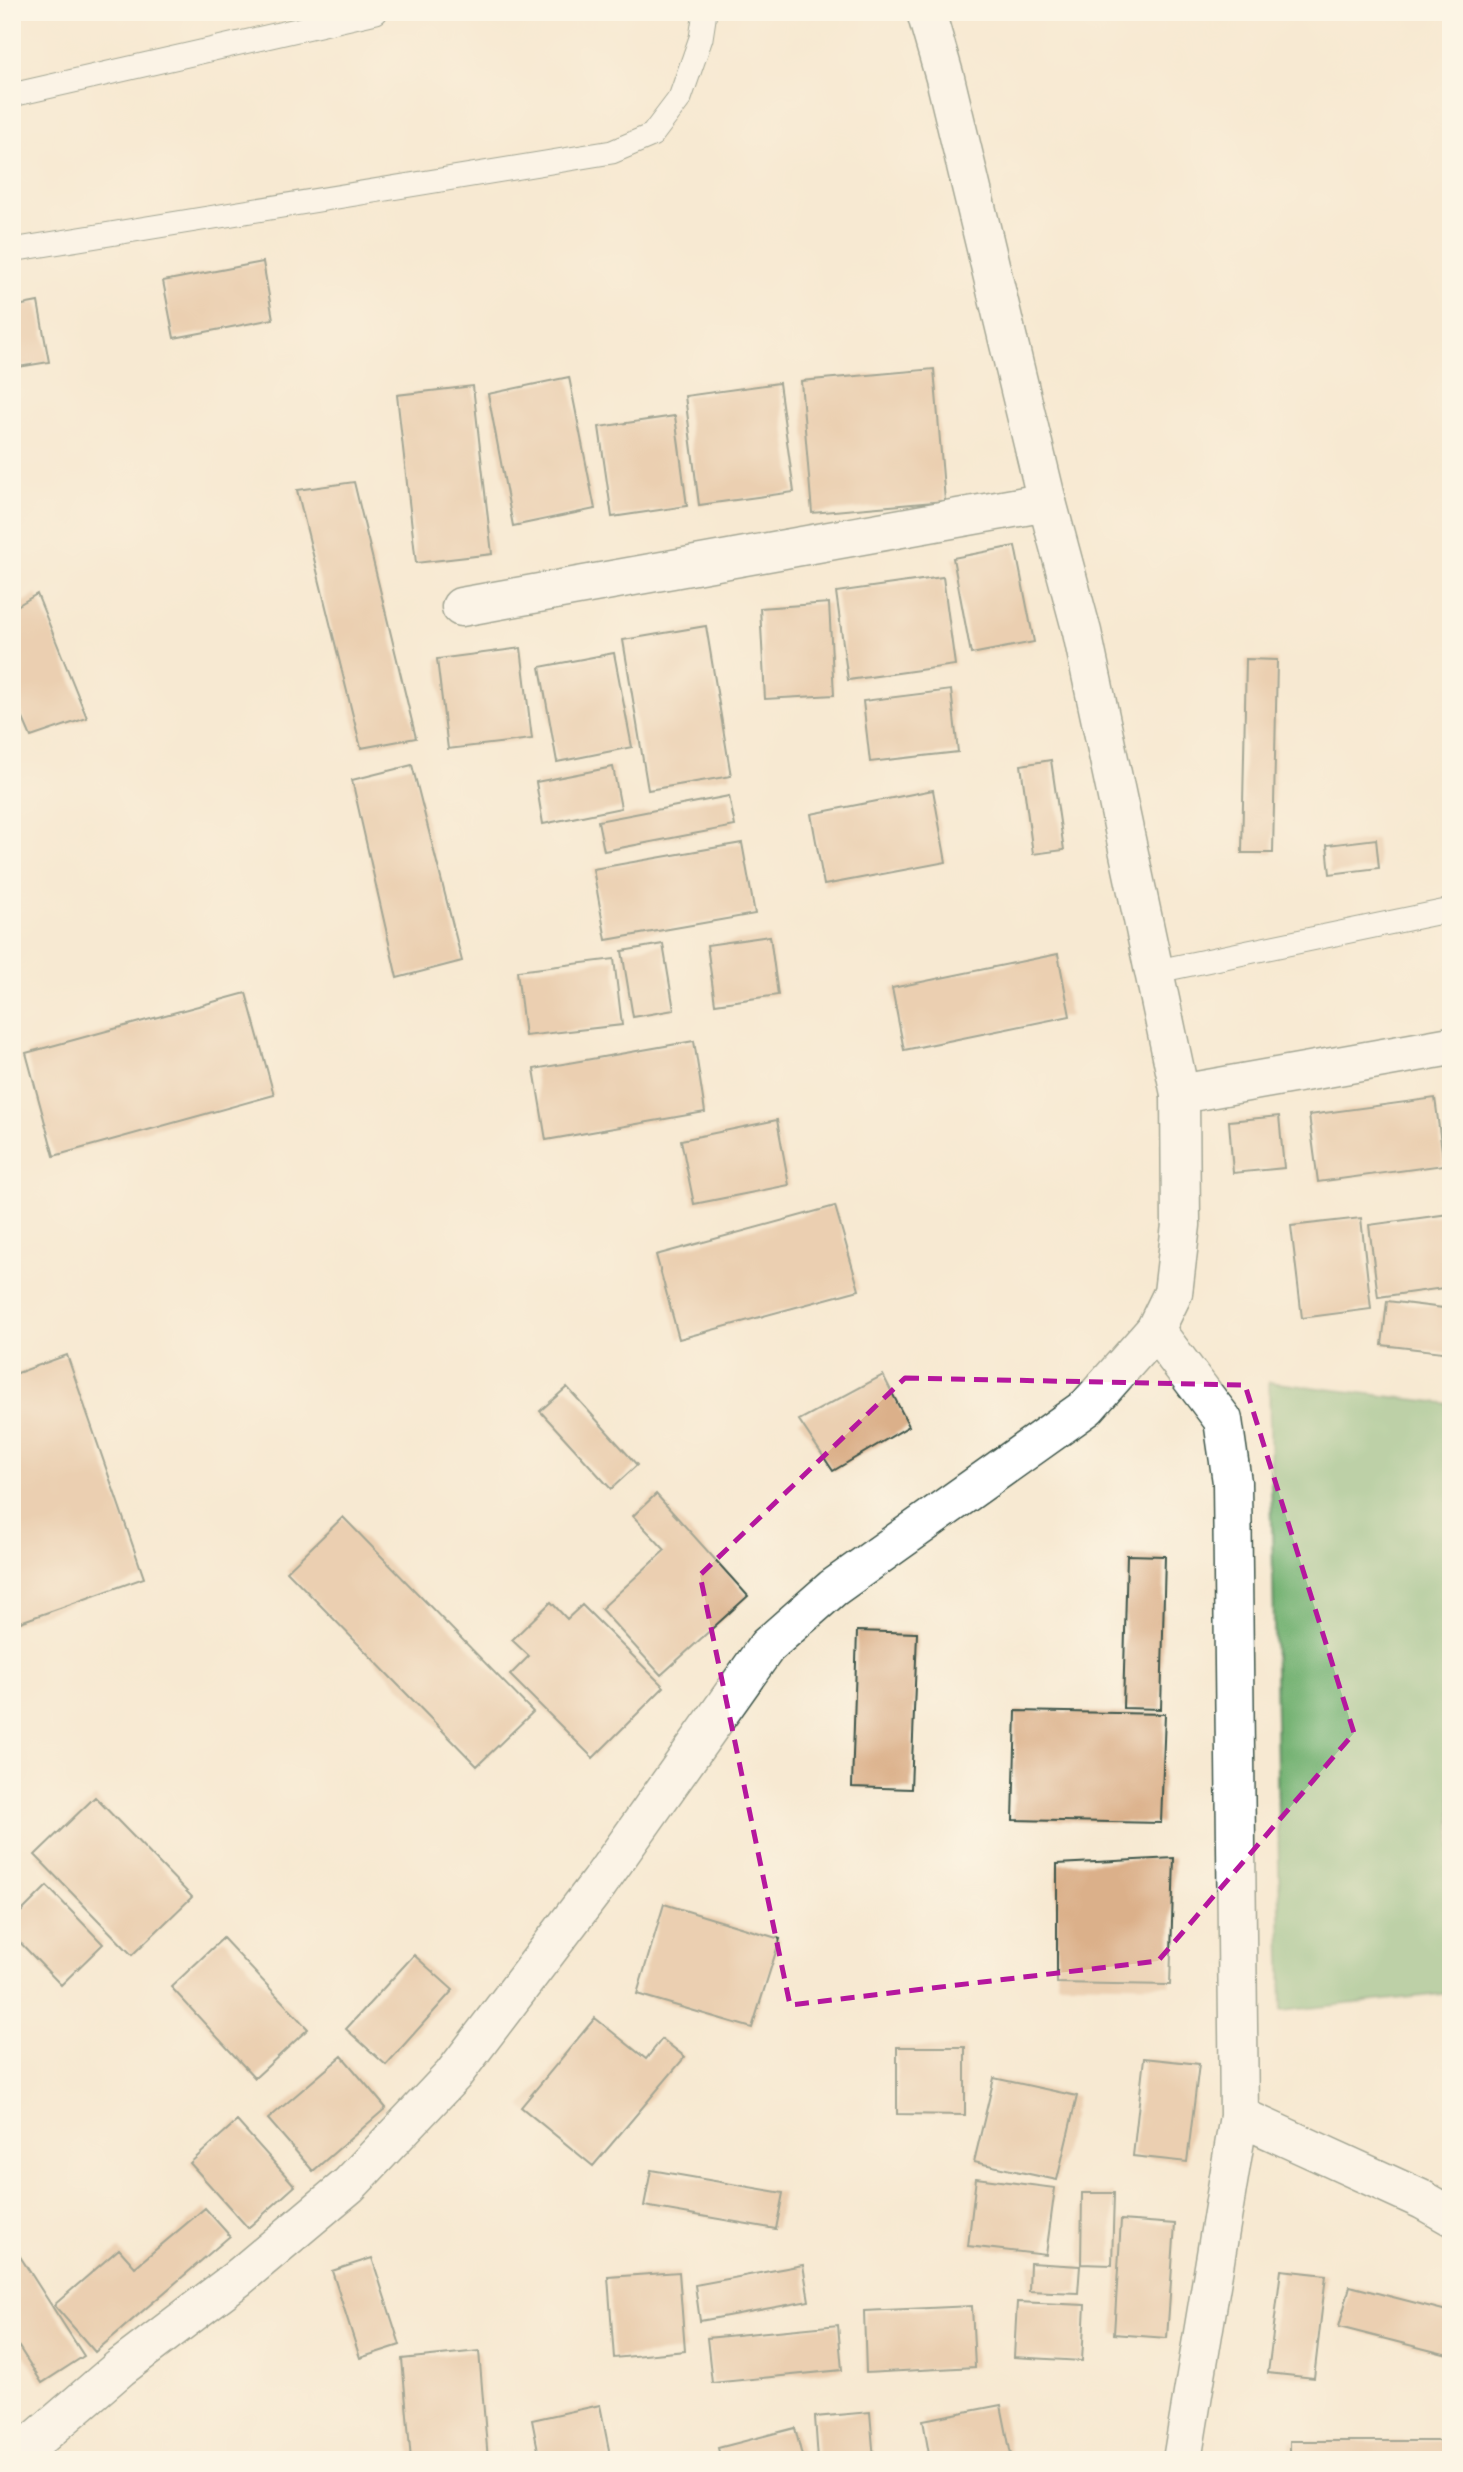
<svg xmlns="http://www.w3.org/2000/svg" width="1463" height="2472" viewBox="0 0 1463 2472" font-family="'Libre Bodoni',serif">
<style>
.forest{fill:#75b273;stroke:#4a7854;stroke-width:2}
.building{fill:#dbb08a}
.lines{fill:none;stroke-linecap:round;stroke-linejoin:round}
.lane-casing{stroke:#3f574c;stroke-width:25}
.street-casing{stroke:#3f574c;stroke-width:41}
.secondary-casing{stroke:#3f574c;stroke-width:41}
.lane{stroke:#fff;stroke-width:23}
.street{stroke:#fff;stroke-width:38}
.secondary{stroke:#fff;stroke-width:38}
.marked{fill:none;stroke:#b5179e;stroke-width:5;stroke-dasharray:14 9;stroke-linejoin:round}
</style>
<rect width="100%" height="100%" fill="#fcf5e5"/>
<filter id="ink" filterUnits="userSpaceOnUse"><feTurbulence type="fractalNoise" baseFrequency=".0143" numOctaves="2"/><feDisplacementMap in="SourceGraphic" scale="14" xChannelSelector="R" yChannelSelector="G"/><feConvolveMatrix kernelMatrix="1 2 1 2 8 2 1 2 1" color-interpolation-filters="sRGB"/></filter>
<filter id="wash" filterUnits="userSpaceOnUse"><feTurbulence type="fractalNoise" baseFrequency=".00686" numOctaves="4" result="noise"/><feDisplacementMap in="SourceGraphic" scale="28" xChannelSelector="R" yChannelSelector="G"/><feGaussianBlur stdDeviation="1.57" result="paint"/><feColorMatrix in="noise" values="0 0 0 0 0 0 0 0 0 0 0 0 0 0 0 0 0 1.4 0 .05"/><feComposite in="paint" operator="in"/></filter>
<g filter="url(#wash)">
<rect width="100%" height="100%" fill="#f7e9d2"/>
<!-- forest -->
<path class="forest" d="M1269,1382L1451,1404V1993L1282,2011Z"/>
<g id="blocks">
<!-- building -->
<path class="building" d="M263,262L273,319L174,338L163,281Z
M38,302L49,362L12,368V307Z
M934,369L945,501L812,513L801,381Z
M569,377L595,509L513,526L488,394Z
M779,383L794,492L699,505L685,396Z
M473,386L492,554L416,563L397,395Z
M675,416L687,506L612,517L599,427Z
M354,482L416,738L361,748L297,490Z
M1015,546L1034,642L971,654L953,558Z
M943,577L955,665L848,680L836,592Z
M37,594L87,718L31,737L12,693V609Z
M829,603L834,695L765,699L760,608Z
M706,626L731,776L648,790L623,640Z
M521,648L532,739L448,749L437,659Z
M614,653L632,747L557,762L540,667Z
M1246,659L1277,660L1273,853H1242Z
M951,690L958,752L870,762L863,701Z
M1051,760L1064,850L1033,854L1021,765Z
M412,765L462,961L397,978L352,780Z
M613,767L621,808L543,824L536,782Z
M933,790L946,862L824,885L811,814Z
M729,796L735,826L604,851L598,821Z
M1376,839L1379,868L1330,874L1327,845Z
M742,843L755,914L606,940L593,869Z
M770,936L778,995L715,1004L707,945Z
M663,944L674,1010L633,1017L622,951Z
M1058,954L1070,1016L904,1050L892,988Z
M614,959L622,1025L525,1036L517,971Z
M246,993L274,1095L54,1156L26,1053Z
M694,1041L705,1112L546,1140L534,1069Z
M1435,1098L1444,1165L1318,1182L1309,1115Z
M1279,1116L1284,1168L1233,1173L1229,1121Z
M777,1120L789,1185L694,1204L681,1140Z
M835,1206L859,1290L679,1339L656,1255Z
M1449,1214L1451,1287L1378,1297L1369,1225Z
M1361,1218L1371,1309L1302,1318L1291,1226Z
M1387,1301L1451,1309V1353L1382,1345Z
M67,1355L144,1578L12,1625V1375Z
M883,1375L909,1426L833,1471L799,1420Z
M567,1387L637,1465L611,1489L540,1411Z
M656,1494L748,1596L661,1675L601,1609L665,1550L633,1516Z
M343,1517L533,1712L477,1766L287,1571Z
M1127,1555L1165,1556L1161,1709L1123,1708Z
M551,1602L567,1619L582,1605L664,1687L593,1758L510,1675L529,1656L512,1640Z
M857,1631L917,1633L911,1789L852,1787Z
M1016,1711L1165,1714L1161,1823L1013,1820Z
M95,1797L192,1897L132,1955L35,1855Z
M1174,1858L1170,1985L1057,1983V1864Z
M47,1886L103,1944L61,1985L12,1934V1921Z
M664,1904L780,1939L752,2028L637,1994Z
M223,1938L308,2029L255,2078L171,1987Z
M414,1955L453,1990L386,2065L346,2029Z
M595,2018L646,2059L662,2039L685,2057L593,2166L521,2107Z
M897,2047H965V2115L897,2114Z
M342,2056L386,2108L313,2171L268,2119Z
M1144,2058L1199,2064L1187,2162L1133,2156Z
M994,2078L1077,2096L1057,2180L974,2162Z
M237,2121L295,2186L248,2228L190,2163Z
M651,2170L783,2193L776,2229L644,2206Z
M976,2178L1055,2188L1046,2255L968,2246Z
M1082,2193H1114L1112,2265L1081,2264Z
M205,2208L230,2236L95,2352L54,2305L119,2249L135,2267Z
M1121,2220L1175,2224L1167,2338L1114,2334Z
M12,2244L84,2356L42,2383L12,2336Z
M372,2258L400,2345L360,2358L332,2271Z
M1030,2263L1080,2266L1078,2293L1029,2291Z
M803,2265L809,2301L700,2321L695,2285Z
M1281,2270L1326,2275L1314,2378L1268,2373Z
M679,2272L685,2351L614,2358L608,2277Z
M1350,2286L1451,2312V2344L1448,2355L1339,2327Z
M1017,2302L1085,2305L1082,2361L1014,2357Z
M972,2306L975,2367L866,2373L864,2311Z
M838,2325L842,2370L712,2383L707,2338Z
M479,2351L488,2460H411L402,2359Z
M600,2405L611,2460H540L532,2420Z
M1001,2405L1012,2460H930L923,2420Z
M870,2412L874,2460H818L815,2417Z
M795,2428L803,2460H721L718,2448Z
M1290,2441H1451V2460H1290Z"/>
</g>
</g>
<g filter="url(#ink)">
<use href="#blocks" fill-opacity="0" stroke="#3f574c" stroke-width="2"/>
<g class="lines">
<defs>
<path id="lane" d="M12,95L376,12
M12,250L612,152L652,135L680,98L701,38L705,12
M1153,972L1451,910"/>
<path id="street" d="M461,607L1047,502
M1180,1094L1451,1046
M1155,1330L1223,1420L1232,1482L1239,2116L1423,2200L1451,2216
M1182,2460L1239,2116"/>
<path id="secondary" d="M13,2460L120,2368L237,2279L349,2185L453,2075L599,1883L767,1646L833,1588L1087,1407L1155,1330L1173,1293L1181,1225L1180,1094L1082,632L1047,502L945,78L926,12"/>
</defs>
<!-- lane casing -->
<use href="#lane" class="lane-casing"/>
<!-- street casing -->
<use href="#street" class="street-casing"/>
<!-- secondary casing -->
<use href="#secondary" class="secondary-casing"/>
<!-- lane -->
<use href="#lane" class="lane"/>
<!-- street -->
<use href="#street" class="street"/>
<!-- secondary -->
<use href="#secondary" class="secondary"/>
</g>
</g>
<!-- marked area -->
<path d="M0 0H1463V2472H0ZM905,1378L1245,1385L1354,1733L1158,1961L790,2005L700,1575Z" fill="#f7e9d2" fill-opacity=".55" fill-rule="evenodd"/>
<path class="marked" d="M905,1378L1245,1385L1354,1733L1158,1961L790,2005L700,1575Z"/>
<!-- margin -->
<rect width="1463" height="2472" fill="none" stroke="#fcf5e5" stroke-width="42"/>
</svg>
